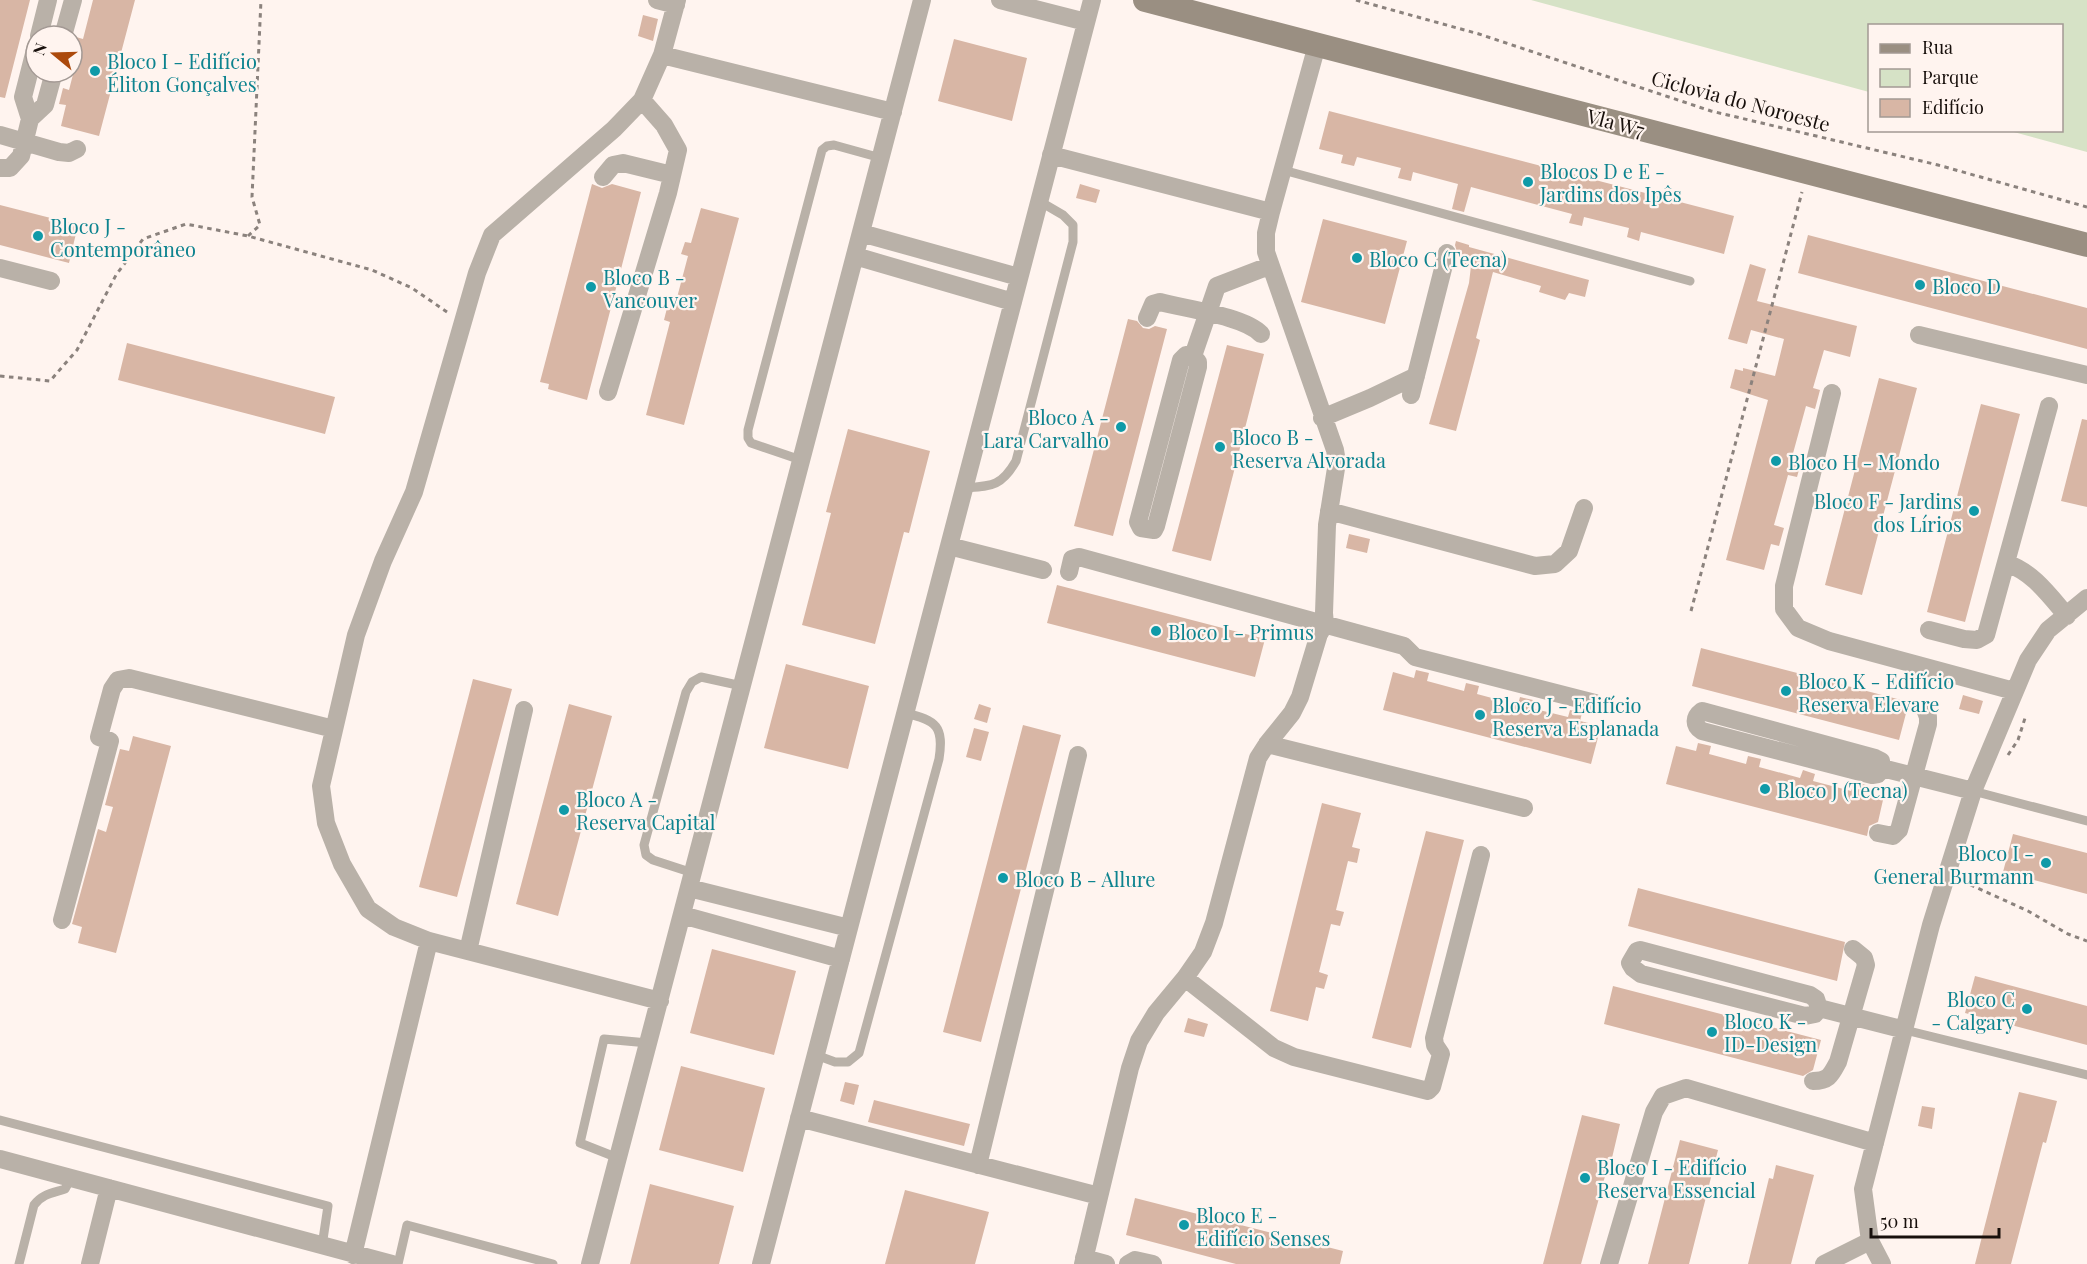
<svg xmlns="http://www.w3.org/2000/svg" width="2087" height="1264" viewBox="0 0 2087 1264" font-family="'Playfair Display',serif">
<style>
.park{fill:#d6e2c6}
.building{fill:#d8b6a5}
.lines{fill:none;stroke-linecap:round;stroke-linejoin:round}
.path{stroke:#8b827d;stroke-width:3;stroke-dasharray:4.5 4.5;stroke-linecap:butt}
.service{stroke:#b9b1a8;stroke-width:9}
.minor{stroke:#b9b1a8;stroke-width:18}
.secondary{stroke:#9a8f82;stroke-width:24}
.culture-dot{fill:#0f9aa8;stroke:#fff4ef;stroke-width:2}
.labels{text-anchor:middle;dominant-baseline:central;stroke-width:4.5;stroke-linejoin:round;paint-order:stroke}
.culture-label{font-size:20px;fill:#0d838f;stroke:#fff4ef;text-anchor:start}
.street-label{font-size:20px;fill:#18100c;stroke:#fff4ef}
</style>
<rect width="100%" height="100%" fill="#fff4ef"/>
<!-- park -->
<path class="park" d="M1531,0H2087V152L2010,131L2062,130V26H1870L1869,92Z"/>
<!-- building -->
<path class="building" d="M0,0H30L5,98L0,97Z
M93,0H135L99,136L61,126L66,105L59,104L63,88L69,90L78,55L72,53L76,37L83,39Z
M643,15L658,19L653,41L638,36Z
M954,39L1027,58L1012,121L938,101Z
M1329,111L1734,216L1724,254L1641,232L1639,241L1627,237L1629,228L1584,217L1582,226L1569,223L1572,214L1471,187L1464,212L1452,209L1458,184L1413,172L1411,181L1398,178L1401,168L1357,157L1354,166L1341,163L1343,155L1319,149Z
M592,184L602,188L612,184L641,192L587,400L548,389L549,384L540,382Z
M1080,184L1100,190L1096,203L1076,198Z
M0,205L78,225L69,263L0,245Z
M701,208L739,218L684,425L646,415L670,322L664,320L667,308L674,309L688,256L681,254L685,242L691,243Z
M1323,219L1407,241L1385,324L1301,302Z
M1808,235L2087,308V349L1798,273Z
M1456,241L1469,245V247L1589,280L1585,297L1569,293L1565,300L1539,292L1541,286L1493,272L1476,338L1480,340L1456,431L1429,424L1469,283L1471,266L1463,264L1465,258L1458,256L1455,245Z
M1750,264L1766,269L1757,301L1857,326L1850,357L1824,350L1813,388L1820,390L1815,409L1806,406L1792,457L1802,459L1797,477L1788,475L1774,525L1784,528L1779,546L1771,544L1764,570L1726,560L1768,400L1730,388L1735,369L1743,371V368L1775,376L1784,339L1751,330L1747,344L1728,339Z
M1128,319L1137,321L1143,328L1149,329L1155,326L1167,329L1113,536L1074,526Z
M127,343L335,397L325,434L118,380Z
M1227,345L1264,354L1211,561L1172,551Z
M1879,378L1917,388L1862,595L1825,585Z
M1981,404L2020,414L1965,622L1927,612Z
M2082,419L2087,420V507L2061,501Z
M848,429L930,451L909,533L904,532L875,644L802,625L831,513L826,512Z
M1349,534L1370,539L1367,553L1346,548Z
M1057,585L1265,639L1255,677L1047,623Z
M1701,648L1909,702L1899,740L1692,686Z
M786,664L869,686L848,769L764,748Z
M1416,670L1429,673L1427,681L1464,691L1466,683L1479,686L1477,694L1518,705L1520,697L1533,700L1531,708L1568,717L1570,710L1582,713L1580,721L1601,726L1591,764L1383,710L1393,672L1414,678Z
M473,679L512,689L457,897L419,887Z
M1963,695L1983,701L1979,714L1959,709Z
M569,704L612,716L558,916L516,904Z
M979,704L991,708L987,723L974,719Z
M1023,725L1061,735L981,1042L943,1032Z
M974,728L989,732L981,761L966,757Z
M133,736L171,746L116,953L78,943L82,927L72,924L98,829L106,832L113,807L105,805L120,749L129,751Z
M1698,743L1711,746L1709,754L1746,764L1748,756L1761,759L1759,767L1800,778L1803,770L1815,774L1813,781L1851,791L1854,782L1866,785L1863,795L1883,800L1878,822L1869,826L1867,836L1666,784L1676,746L1696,751Z
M1322,803L1361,813L1352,847L1360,849L1357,863L1348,861L1336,910L1344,912L1340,926L1331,924L1319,972L1328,975L1324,989L1316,987L1308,1021L1270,1011Z
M1426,831L1464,840L1411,1048L1372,1038Z
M2013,834L2087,853V894L2003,872Z
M1638,888L1845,942L1837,981L1628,926Z
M712,949L796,971L774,1055L690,1033Z
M1975,976L2087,1006V1045L1965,1013Z
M1613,986L1821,1040L1813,1070L1803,1076L1604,1024Z
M1188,1018L1208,1024L1204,1037L1184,1032Z
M681,1066L765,1088L743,1172L659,1150Z
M845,1082L859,1085L854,1105L840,1101Z
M2019,1092L2057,1101L2046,1143L2043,1142L2011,1264H1975Z
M874,1100L970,1124L964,1146L868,1122Z
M1922,1106L1935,1108L1932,1129L1918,1126Z
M1582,1115L1620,1124L1612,1158H1610L1581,1264H1543Z
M1680,1140L1718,1150L1689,1264H1648Z
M1776,1165L1814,1175L1791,1264H1748L1769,1178L1773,1179Z
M650,1184L734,1206L719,1264H630Z
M905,1190L989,1212L975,1264H885Z
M1135,1198L1343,1251L1340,1264H1236L1126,1235Z"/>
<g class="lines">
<!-- path -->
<path class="path" d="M1356,0L1479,34L1711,111L1938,165L2087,207
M248,236L260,225L252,197L261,0
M0,376L50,381L77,350L116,275L143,239L186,224L248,236L372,270L412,288L447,312
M1691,611L1802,192
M2008,755L2018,740L2026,715
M1962,881L2028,911L2068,934L2087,941"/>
<!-- service -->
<path class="service" d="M1283,170L1690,281
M801,460L751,443L748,438V430L822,150L827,146L834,145L881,158
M964,488C991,486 1001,487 1016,461L1073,242V225L1063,215L1039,201
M1973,791L2087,821
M693,873L653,860L646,855L644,845L686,692L692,682L701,677L742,686
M1905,1030L2087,1075
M816,1055L835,1062H848L859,1053L939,759C944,727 937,720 905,713
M0,1120L328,1206L322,1246
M618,1158L580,1143L604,1039L648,1043
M19,1264L34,1205C42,1194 53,1193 65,1189L71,1178
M398,1264L407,1225L553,1264"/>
<!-- minor -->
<path class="minor" d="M657,0L676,5
M1000,0L1086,22
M39,36L48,0
M63,36L73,0
M662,55L893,112
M30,119L45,105L54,72
M0,135L59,152L69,153L77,149
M1051,155L1271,212
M0,168H10L21,156L30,119L23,97L36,46
M603,177L613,165L623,163L672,175
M861,233L1019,277
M855,256L1013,302
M0,268L51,281
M1147,318L1153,304L1160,302C1186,309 1244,316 1261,334
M1919,335L2087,375
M1186,355L1193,356L1198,362V367L1156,526L1154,530L1141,528L1138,522L1181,360Z
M1193,356L1217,286L1269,266
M608,392L668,193L678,150L664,125L642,100
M1832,393L1784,586V609L1798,628L1829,641L2014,691
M1411,395L1447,253
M1322,418L1370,398L1416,376
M1329,511L1535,566L1555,564L1569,551L1584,508
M949,546L1043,570
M2006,563C2033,572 2049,595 2067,616
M1069,572L1072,559L1079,557L1404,646L1415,657L1595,703
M1929,630L1964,639L1977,640L1986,635L2049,406
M1702,711L1875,758L1881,761L1882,768L1878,774L1872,775L1702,731C1693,725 1694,717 1702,711Z
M1267,744L1524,808
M1882,768L1973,791
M1878,833L1893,836L1899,830L1928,724V717L1925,709
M689,888L849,928
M682,915L841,959
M62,920L110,741L99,737L112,689L118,680L129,678L334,729
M1640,950L1810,995L1816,999L1819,1008L1815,1014L1805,1016L1641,974L1633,968L1630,963L1637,951Z
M468,951L524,710
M1185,978L1274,1048L1294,1057L1428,1091L1432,1087L1441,1054L1435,1045L1434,1038L1481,855
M660,1001L429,941L394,927L368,909L342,864L326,823L321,786L356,635L383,561L414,492L477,273L492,235L614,129L642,100L662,55L677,0
M1819,1008L1905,1030
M1813,1081C1829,1081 1831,1075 1838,1062L1866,965L1864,958L1853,949
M799,1118L1099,1196
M0,1159L392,1264
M978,1165L1078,755
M353,1255L429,941
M1084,1258L1106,1264
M90,1264L109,1188
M590,1264L922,0
M761,1264L1092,0
M1083,1264L1130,1068L1139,1041L1156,1013L1185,978L1203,952L1214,923L1258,758L1267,744L1292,713L1300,697L1319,634L1325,624L1324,613L1327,525L1337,462L1335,450L1266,252V233L1271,212L1317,45
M1128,1264L1135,1260L1153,1264
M1609,1264L1654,1112L1663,1096L1686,1088L1875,1143
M1824,1264L1870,1241
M1882,1264L1870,1241L1863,1189L1931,925L1951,861L1973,791L2028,660L2048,630L2087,598"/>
<!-- secondary -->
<path class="secondary" d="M1145,0L2087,245"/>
</g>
<!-- markers -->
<g class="culture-dot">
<circle cx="95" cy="71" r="6"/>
<circle cx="1528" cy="182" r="6"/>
<circle cx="38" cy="236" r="6"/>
<circle cx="1357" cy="258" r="6"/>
<circle cx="1920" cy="285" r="6"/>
<circle cx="591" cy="287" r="6"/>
<circle cx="1121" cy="427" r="6"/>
<circle cx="1220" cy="447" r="6"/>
<circle cx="1776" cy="461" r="6"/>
<circle cx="1974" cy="511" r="6"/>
<circle cx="1156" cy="631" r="6"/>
<circle cx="1786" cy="691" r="6"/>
<circle cx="1480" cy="715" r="6"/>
<circle cx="1765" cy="789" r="6"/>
<circle cx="564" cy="810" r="6"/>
<circle cx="2046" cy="863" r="6"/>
<circle cx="1003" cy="878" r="6"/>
<circle cx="2027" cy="1009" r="6"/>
<circle cx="1712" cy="1032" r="6"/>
<circle cx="1585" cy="1178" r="6"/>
<circle cx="1184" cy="1225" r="6"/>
</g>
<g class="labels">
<!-- culture labels -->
<g class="culture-label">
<text x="107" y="60">Bloco I - Edifício<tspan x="107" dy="23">Éliton Gonçalves</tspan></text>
<text x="1540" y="170">Blocos D e E -<tspan x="1540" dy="23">Jardins dos Ipês</tspan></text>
<text x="50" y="225">Bloco J -<tspan x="50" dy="23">Contemporâneo</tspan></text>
<text x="1369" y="258">Bloco C (Tecna)</text>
<text x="603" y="276">Bloco B -<tspan x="603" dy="23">Vancouver</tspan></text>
<text x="1932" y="285">Bloco D</text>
<text x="1109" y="416" text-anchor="end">Bloco A -<tspan x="1109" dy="23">Lara Carvalho</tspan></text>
<text x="1232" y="436">Bloco B -<tspan x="1232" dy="23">Reserva Alvorada</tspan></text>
<text x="1788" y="461">Bloco H - Mondo</text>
<text x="1962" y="500" text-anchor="end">Bloco F - Jardins<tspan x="1962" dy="23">dos Lírios</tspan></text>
<text x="1168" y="631">Bloco I - Primus</text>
<text x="1798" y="680">Bloco K - Edifício<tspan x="1798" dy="23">Reserva Elevare</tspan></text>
<text x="1492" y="704">Bloco J - Edifício<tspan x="1492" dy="23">Reserva Esplanada</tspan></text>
<text x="1777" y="789">Bloco J (Tecna)</text>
<text x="576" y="798">Bloco A -<tspan x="576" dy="23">Reserva Capital</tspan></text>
<text x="2034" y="852" text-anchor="end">Bloco I -<tspan x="2034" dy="23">General Burmann</tspan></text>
<text x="1015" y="878">Bloco B - Allure</text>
<text x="2015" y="998" text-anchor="end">Bloco C<tspan x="2015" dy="23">- Calgary</tspan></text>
<text x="1724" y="1020">Bloco K -<tspan x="1724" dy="23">ID-Design</tspan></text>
<text x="1597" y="1166">Bloco I - Edifício<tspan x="1597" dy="23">Reserva Essencial</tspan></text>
<text x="1196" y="1214">Bloco E -<tspan x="1196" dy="23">Edifício Senses</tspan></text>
</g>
<!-- street labels -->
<g class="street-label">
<text transform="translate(1741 100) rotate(15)">Ciclovia do Noroeste</text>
<text transform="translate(1616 122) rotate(15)">Vla W7</text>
</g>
</g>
<!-- legend -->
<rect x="1868" y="24" width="195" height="108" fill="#fff4ef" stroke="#a39994" stroke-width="1.5"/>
<rect x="1880" y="44" width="30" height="9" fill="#9a8f82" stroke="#a39994" stroke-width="1.5"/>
<text x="1922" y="54" font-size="18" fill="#18100c">Rua</text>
<rect x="1880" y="69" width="30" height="18" fill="#d6e2c6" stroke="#a39994" stroke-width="1.5"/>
<text x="1922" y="84" font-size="18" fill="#18100c">Parque</text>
<rect x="1880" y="99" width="30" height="18" fill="#d8b6a5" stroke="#a39994" stroke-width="1.5"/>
<text x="1922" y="114" font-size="18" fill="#18100c">Edifício</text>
<!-- north arrow -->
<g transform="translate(54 54) rotate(289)"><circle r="28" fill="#fff4ef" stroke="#a39994" stroke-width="1.5"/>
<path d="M0-4.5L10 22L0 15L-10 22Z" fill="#ac4a0c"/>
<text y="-9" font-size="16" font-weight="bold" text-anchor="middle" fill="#18100c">N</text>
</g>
<!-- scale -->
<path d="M1871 1228v9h128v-9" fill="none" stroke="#18100c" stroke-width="3"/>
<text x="1880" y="1228" font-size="18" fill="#18100c" stroke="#fff4ef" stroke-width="4.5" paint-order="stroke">50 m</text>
</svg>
